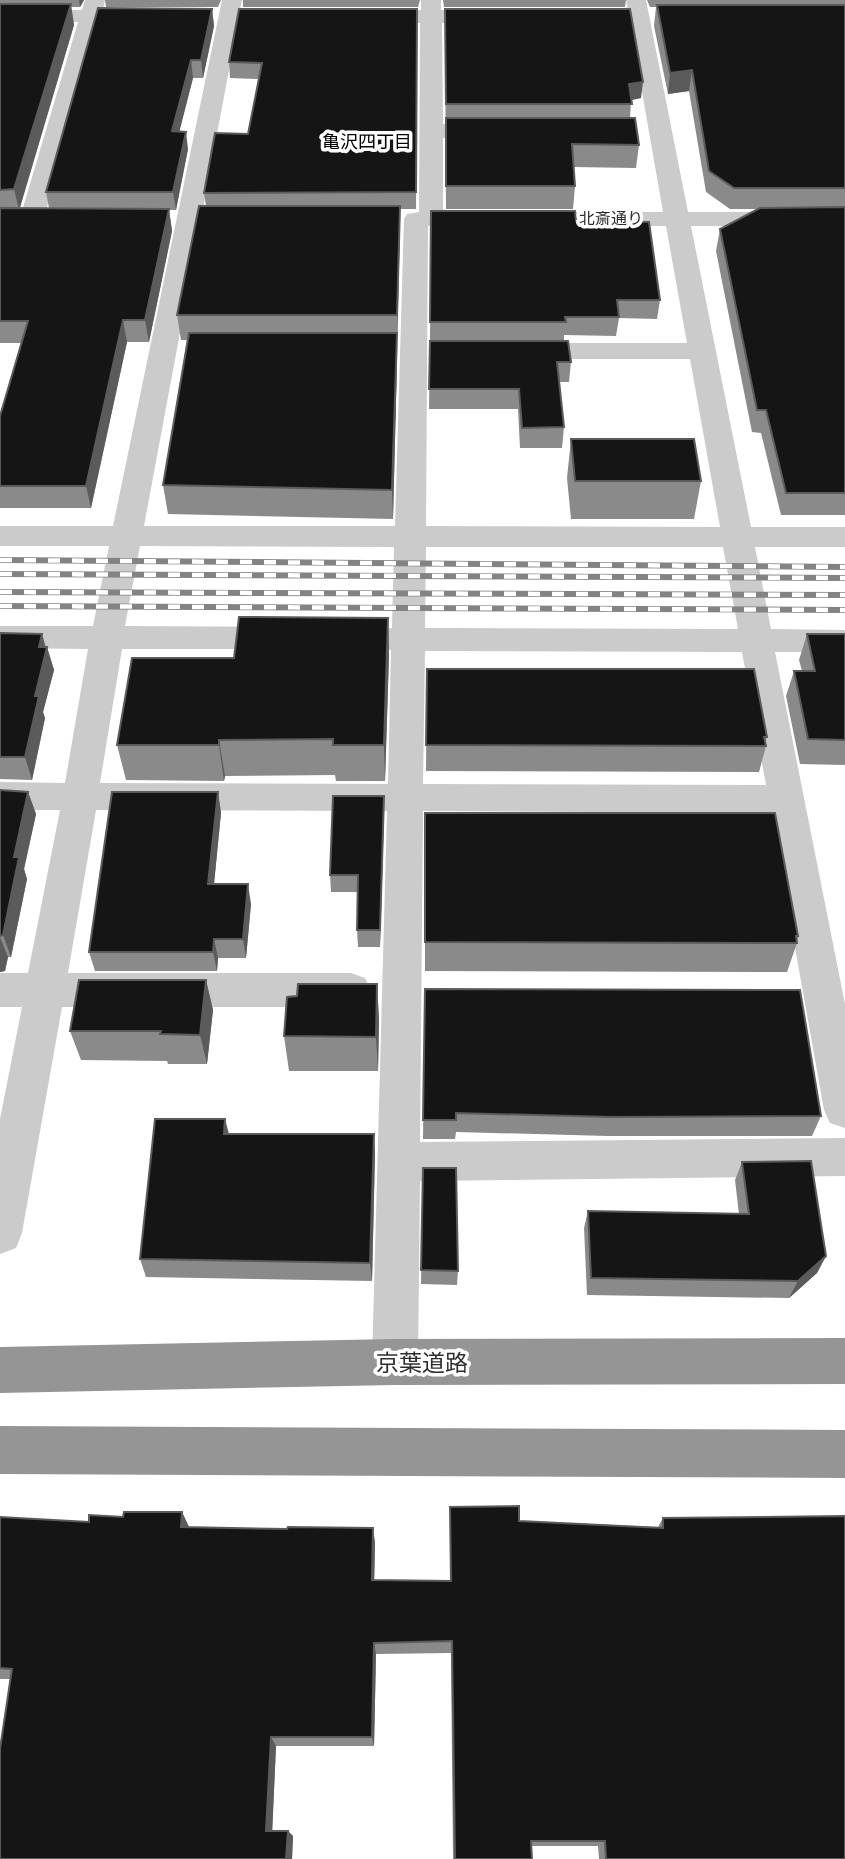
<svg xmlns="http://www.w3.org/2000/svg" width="845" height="1859" viewBox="0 0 845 1859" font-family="'Source Sans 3','Noto Sans JP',sans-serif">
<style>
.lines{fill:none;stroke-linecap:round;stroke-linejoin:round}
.minor{fill:#cbcbcb;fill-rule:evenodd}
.highway{fill:#959595;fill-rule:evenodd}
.rail-casing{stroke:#838383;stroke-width:6}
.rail{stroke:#fff;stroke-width:4.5;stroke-dasharray:12;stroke-linecap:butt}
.wall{fill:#8a8a8a}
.shaded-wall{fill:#5b5b5b}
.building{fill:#151515;stroke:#5b5b5b;stroke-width:2}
.labels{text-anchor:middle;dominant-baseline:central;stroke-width:7;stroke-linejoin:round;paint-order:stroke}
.far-street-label{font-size:16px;fill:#2e2e2e;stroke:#fff}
.far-neighbourhood-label{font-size:18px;fill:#000;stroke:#fff}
.near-street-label{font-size:23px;fill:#2e2e2e;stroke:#fff}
</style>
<rect width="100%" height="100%" fill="#fff"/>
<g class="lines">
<!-- minor -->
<path class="minor" d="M85,0H105L103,10H149L156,12L159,16L156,20L149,22H99L43,221L40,226L31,228L22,226L19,221L78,22H0V10H82Z
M222,0H242L144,526H395L404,219L407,214L419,212L420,23H366L359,21L355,17L359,13L421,10V0H441V10H495L502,12L505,16L502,20L495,22L442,23L443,124H499L507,126L511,131L507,136L499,138H443V219L440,224L428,226L426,526L720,527L690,359H518L508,357L504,351L508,345L518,343H687L666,226H524L515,224L512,219L515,214L524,212H663L626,0H646L688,212H845V226H691L751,527H845V547H755L771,629L845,630V652H775L845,1004V1128L830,1123L824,1110L771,813L423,811L420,1142L845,1138V1176L420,1181L418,1362L412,1378L395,1385L378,1378L372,1362L387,811L96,810L68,973H351L365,978L371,990L365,1002L351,1007H62L22,1233L16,1248L0,1254V1119L22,1007H0V973H28L60,810H0V782L65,783L88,649L0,648V626H93L109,546H0V526H113ZM140,546L394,547L392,628L372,631L368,639L372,647L391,650L388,784L100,783L122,649H288L300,646L304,638L300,630L288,627L125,626ZM426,547H723L738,629L425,628ZM425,651L742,652L766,785L423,784Z"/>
<!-- highway -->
<path class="highway" d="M845,1338V1384L395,1385L0,1393V1347L395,1339Z
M0,1426L845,1430V1478L0,1474Z"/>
<defs>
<path id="rail" d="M0,560L845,567
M0,574L845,578
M0,592L845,595
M0,606L845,610"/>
</defs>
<!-- rail casing -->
<use href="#rail" class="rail-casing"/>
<!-- rail -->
<use href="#rail" class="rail"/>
</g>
<!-- wall -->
<path class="wall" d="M0,0H84L80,7H71L74,25L20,208H49L46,192L212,9L214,26L203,78H193L179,131L188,149L176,210H169L172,231L149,342H127L91,508H0V416L22,343H0Z
M105,0H221L218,7H106Z
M243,0H420L418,7H243Z
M443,0H626L625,7H444Z
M647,0H845V515H781L761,433L752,432L716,251L720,229L756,209H730L706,192L689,91L668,94L654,26L656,7H650Z
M417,9L416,209H400L397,362L393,519L168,514L163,485L187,340H181L177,315L206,206L204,193L248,134L259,79L230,78L229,62Z
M445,9L641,98L631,100L630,118L639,145L636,168L573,167L575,186L573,209H446Z
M431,211L576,221L660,300L657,319L619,318L616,336L564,335V340H430Z
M430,341L571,362L569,382H559L564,427L562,448H520L518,409H429Z
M571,439L701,481L694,519H571L567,478Z
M388,618L389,655L385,781H336L335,775L225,776L224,781L126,780L117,745L234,658Z
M0,633L42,634L46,647H47L54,670L43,712L45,718L32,780L0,779Z
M807,634H845V765L800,764L786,696L794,671H802L799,660Z
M427,669L767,737L765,742L766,746L759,772L426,771Z
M0,790L28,792L36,814L24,869L27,879L11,957H8L5,971L0,972Z
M218,792L221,813L214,884L251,904L246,958H218L217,971H95L89,952Z
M425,813L798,936L797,943L787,972L425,971Z
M384,814L380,947H358L357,930L358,892H331L330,875Z
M206,980L213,1010L207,1064H168L167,1061L81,1060L70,1031Z
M377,984L379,1020L378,1071H289L284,1036L297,996Z
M425,989L821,1116L812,1136H608L456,1132L455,1139H423Z
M375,1153L372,1281L146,1277L140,1259Z
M742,1162L826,1256L817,1273L789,1298L587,1295L584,1228L588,1211L739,1214L735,1180Z
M423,1168L458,1271L457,1285L421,1284Z
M450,1507L519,1521L658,1527L663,1518L845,1859H599L598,1846H532V1859H453L451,1653L376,1654L374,1746H276L272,1831H288L293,1836L292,1859H0L10,1679H0V1517L89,1522L123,1517L182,1512L189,1527L375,1542L374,1580L450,1581Z"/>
<!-- shaded-wall -->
<path class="shaded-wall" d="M79,0H84L80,7Z
M71,4L74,25L19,210L14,189Z
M212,9L214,26L203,78L201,60Z
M191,60L193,78L175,149L172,131Z
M692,70L689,91L668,94L670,73Z
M643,82L641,98L627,101L629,84Z
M186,132L188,149L176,210L173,192Z
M400,206V231L397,340V315Z
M169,209L172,231L149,342L145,320Z
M123,320L127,342L91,508L86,486Z
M397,333V362L393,519L392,490Z
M388,618L389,655L385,781L384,745Z
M42,634L46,650L47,647L54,670L43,712L45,718L32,780L25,757L35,696L39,647Z
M219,740L225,776L224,781L219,745Z
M28,792L36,814L24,869L27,879L11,957L3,935L14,857Z
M218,792L221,813L212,904L208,884Z
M384,796V814L380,947V930Z
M248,884L251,904L246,958L243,939Z
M0,937L8,957L5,971L0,972Z
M214,939L218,958L217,971L213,952Z
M206,980L213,1010L207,1064L200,1035Z
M377,984L379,1020L378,1071L376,1037Z
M225,1119L230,1138L224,1134Z
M374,1134L375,1153L372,1281L370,1263Z
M826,1256L817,1273L789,1298L798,1281Z
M182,1512L189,1527H181Z
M373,1528L375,1542L374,1594L372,1580Z
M374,1643L376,1654L374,1746L372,1737Z
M271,1737L276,1746L272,1837L266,1831Z
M288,1831L293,1836L292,1859H286Z"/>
<!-- building -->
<path class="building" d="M0,4H71L14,189L0,190Z
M657,5H845V188H734L709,171L692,70L670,73Z
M98,8L212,9L201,60H191L172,131L186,132L173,192H46Z
M239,9H417L416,192L204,193L215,133L248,134L262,63L229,62Z
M445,9H630L643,82L629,84L632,104H446Z
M446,118H635L639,145L572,144L575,186H446Z
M199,206H400L397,315H177Z
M845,207V493H786L766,410H757L720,229L760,208Z
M0,208L169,209L145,320H123L86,486H0V416L28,321H0Z
M431,211H575L576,221L649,222L660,300H617L619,317H565L566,322H430Z
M189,333H397L392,490L163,485Z
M430,341H568L571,362H557L564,427L522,428L519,389H429Z
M571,439H694L701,481H575Z
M239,617L388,618L384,745H333V739L219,740V745H117L132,658H234Z
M0,633L42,634L39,647H47L35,696H39L25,757H0Z
M807,634H845V740L808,739L794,671H815Z
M427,669H754L767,737H764L766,746L426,745Z
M0,790L28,792L14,857H19L3,935L0,936Z
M112,792H218L208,884H248L243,939H214L213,952H89Z
M333,796H384L380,930H357L358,875H330Z
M425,813H775L798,936H796L797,943L425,942Z
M79,980H206L200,1035L160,1034L161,1031H70Z
M298,984H377L376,1037L284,1036L287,997L297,996Z
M425,989L800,990L821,1116L612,1117L456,1113V1120H423Z
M155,1119H225L224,1134H374L370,1263L140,1259Z
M811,1161L826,1256L798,1281L591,1278L588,1211L749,1214L742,1162Z
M423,1168H456L458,1271L421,1270Z
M519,1506V1521L663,1528V1518L845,1516V1859H606L605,1841H531L532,1859H455L452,1641L374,1643L372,1737H271L266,1831H288L286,1859H0V1749L12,1669L0,1668V1517L89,1522V1515L123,1517L124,1512H182L181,1527L287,1529L288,1527L373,1528L372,1580L451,1581L450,1507Z"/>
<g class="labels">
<!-- far-street labels -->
<g class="far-street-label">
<text x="611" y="219">北斎通り</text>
</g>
<!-- far-neighbourhood labels -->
<g class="far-neighbourhood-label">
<text x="367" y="142">亀沢四丁目</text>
</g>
<!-- near-street labels -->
<g class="near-street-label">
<text x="422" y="1363">京葉道路</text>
</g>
</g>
</svg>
